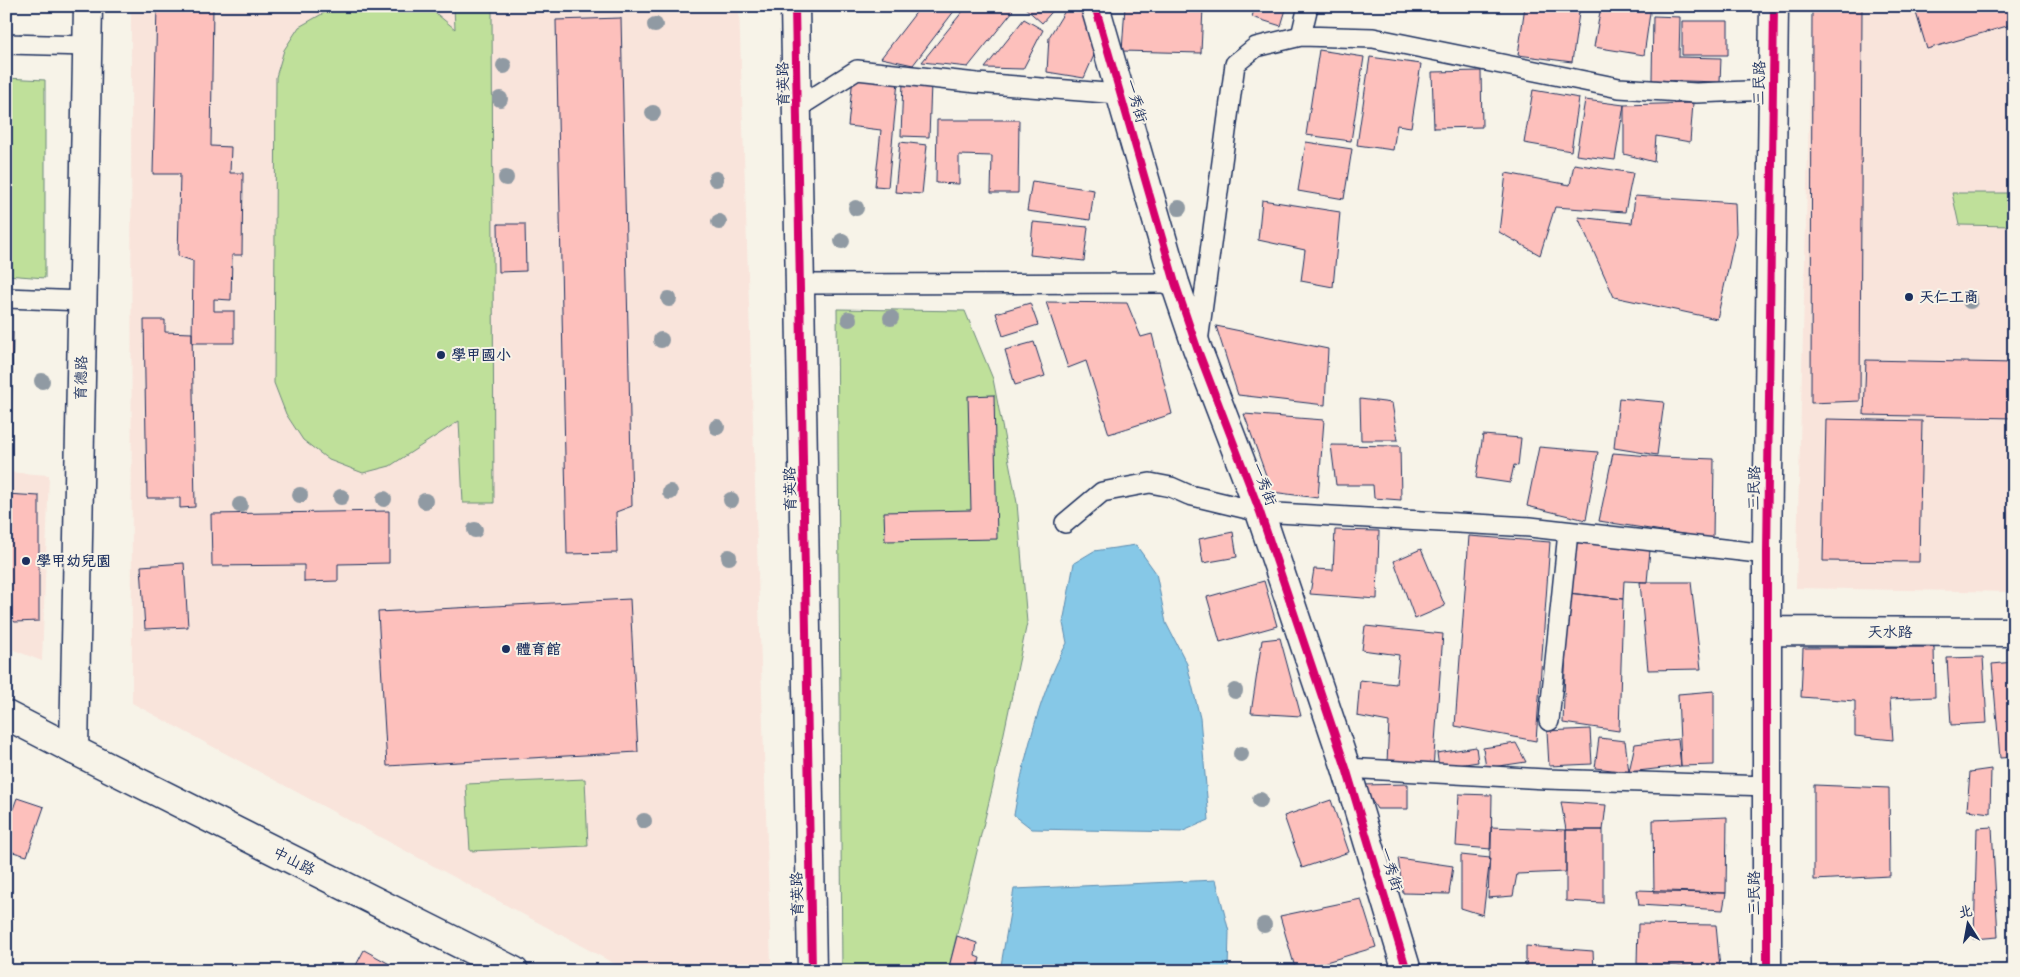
<svg xmlns="http://www.w3.org/2000/svg" width="2020" height="977" viewBox="0 0 2020 977" font-family="'Shantell Sans','LXGW WenKai TC',sans-serif">
<style>
.built{fill:#f9e4db}
.green{fill:#bfe09a;stroke:#6d887c}
.water{fill:#86c8e7;stroke:#5b8bb0}
.building{fill:#fdc0bc;stroke:#1b2f5e}
.lines{fill:none;stroke-linecap:round;stroke-linejoin:round}
.lane-casing{stroke:#1b2f5e;stroke-width:22}
.street-casing{stroke:#1b2f5e;stroke-width:31}
.secondary-casing{stroke:#1b2f5e;stroke-width:31}
.lane{stroke:#f7f3e8;stroke-width:19}
.street{stroke:#f7f3e8;stroke-width:28}
.secondary{stroke:#f7f3e8;stroke-width:28}
.cycleway-casing{stroke:#f7f3e8;stroke-width:11}
.cycleway{stroke:#d6006c;stroke-width:8}
.tree{fill:#909aa3}
.poi-dot{fill:#1b2f5e;stroke:#f7f3e8;stroke-width:2}
.labels{text-anchor:middle;dominant-baseline:central;stroke-width:4;stroke-linejoin:round;paint-order:stroke}
.street-label{font-size:15px;fill:#1b2f5e;stroke:#f7f3e8}
.poi-label{font-size:15px;font-weight:bold;fill:#1b2f5e;stroke:#f7f3e8;text-anchor:start}
</style>
<rect width="100%" height="100%" fill="#f7f3e8"/>
<filter id="ink" filterUnits="userSpaceOnUse"><feTurbulence type="fractalNoise" baseFrequency=".02" numOctaves="2"/><feDisplacementMap in="SourceGraphic" scale="10" xChannelSelector="R" yChannelSelector="G"/><feConvolveMatrix kernelMatrix="1 2 1 2 8 2 1 2 1" color-interpolation-filters="sRGB"/></filter>
<g filter="url(#ink)">
<!-- built -->
<path class="built" d="M131,6H739L771,963L628,971L132,703Z
M1812,6H2014V592L1796,588Z
M6,472L49,475L42,661L6,647Z"/>
<!-- green -->
<path class="green" d="M336,6H427L455,29L454,6H492L494,503H463L459,421L390,466L363,473L329,460L303,440L286,414L274,383L276,77L284,50L299,27Z
M6,78L45,80V278L6,275Z
M1952,193H2014V226L1959,225Z
M837,309L965,311L993,379L1017,503L1027,623L994,781L948,971H842Z
M585,779L588,846L470,851L466,784Z"/>
<!-- water -->
<path class="water" d="M1136,545L1156,573L1166,623L1187,664L1200,718L1209,820L1181,832L1032,829L1014,815C1023,762 1041,689 1067,643L1063,623L1074,563L1094,551Z
M1216,880L1229,932L1228,971H1000L1014,889Z"/>
<!-- building -->
<path class="building" d="M157,6H213L211,146L231,147L230,173H243L242,255H232L231,300L214,299V311H234V343H192L193,261L178,256L180,174H153Z
M921,6H958L913,65L881,58Z
M967,6H1007L1013,11L968,67L922,62Z
M1023,6H1057L1042,23Z
M1068,6L1081,11L1095,53L1084,78L1047,72L1049,37Z
M1125,6L1203,7L1201,53L1122,51Z
M1255,6H1287L1281,26L1252,17Z
M1407,6H1436L1435,12Z
M1525,6H1580L1572,62L1518,55Z
M1601,6H1651L1644,55L1594,47Z
M1812,6H1862L1860,401L1811,403Z
M1914,6H2014V24L1927,49Z
M1653,16L1680,17L1679,57L1721,58L1720,82L1652,80Z
M621,18L632,506L616,512L617,553L567,554L556,20Z
M1024,19L1043,30L1023,69L985,68Z
M1682,21H1728V55H1682Z
M1319,50L1364,57L1351,141L1306,135Z
M1370,57L1421,64L1411,127L1397,125L1393,150L1357,145Z
M1481,71L1482,127L1434,128L1432,72Z
M853,77L898,81L888,187L875,186L881,130L848,126Z
M903,82L931,83L929,137L901,136Z
M1533,90L1579,98L1571,151L1524,143Z
M1585,100L1624,105L1615,160L1576,155Z
M1693,103L1690,142L1656,136L1654,162L1624,154V105Z
M937,120H1019L1018,193H991L992,156L959,155V184L936,183Z
M900,142L927,145L922,194L895,192Z
M1306,142L1352,149L1344,199L1298,191Z
M1574,164L1633,173L1625,212L1555,207L1540,255L1499,232L1506,173L1570,185Z
M1032,181L1094,190L1090,220L1027,211Z
M1635,196L1735,203L1736,233L1717,319L1614,297L1578,217L1632,223Z
M1262,200L1340,212L1333,287L1301,281L1305,250L1258,240Z
M1033,222L1088,227L1084,261L1030,255Z
M498,224H525L526,271L499,272Z
M1046,302L1127,303L1141,337L1152,334L1172,414L1109,434L1086,361L1068,368Z
M1030,303L1038,325L1003,336L996,313Z
M144,320H165V332L192,333L195,507L180,508V498H147Z
M1216,326L1328,349L1325,405L1238,395Z
M6,332H13L11,435H6Z
M1034,342L1045,376L1015,385L1005,350Z
M1866,360L2014,363V418L1864,415Z
M994,395L997,539L885,541L884,512L971,510L968,396Z
M1619,398L1664,402L1657,455L1614,448Z
M1360,399L1392,403L1398,440H1361Z
M1244,414L1324,420L1318,498L1272,492Z
M1826,419L1922,421L1919,562L1823,561Z
M1483,435L1521,438L1518,466L1514,465L1510,483L1476,478Z
M1331,445L1400,446L1401,500L1374,498L1373,485H1336Z
M1539,447L1598,452L1586,520L1527,506Z
M1613,453L1662,457L1714,459L1713,539L1599,521Z
M6,494L39,496V621L15,622L6,617Z
M389,511V563L338,564V581L304,582V565L212,566L211,514Z
M1335,530L1379,531L1377,599L1310,594L1314,569L1333,570Z
M1233,532L1237,557L1203,563L1199,539Z
M1469,536L1550,542L1536,741L1455,726Z
M1576,541L1650,550L1647,582L1624,581L1623,599L1568,593Z
M1421,549L1445,606L1415,619L1394,561Z
M184,563L188,627L145,629L141,566Z
M1264,581L1277,626L1220,642L1207,597Z
M1640,582H1691L1701,669L1648,670Z
M1568,593L1623,599L1619,731L1563,723Z
M630,599L638,752L387,766L378,612Z
M1365,626L1443,634L1433,769L1387,763L1389,722L1357,716L1360,680L1396,684L1399,655L1362,650Z
M1280,638L1301,716L1251,713L1262,640Z
M1934,647L1935,697L1890,699L1893,740L1855,736V701L1801,697L1803,648Z
M1983,657L1987,723L1951,725L1947,658Z
M2014,662V757L2000,758L1992,664Z
M1714,691V765L1681,766L1678,694Z
M1590,729L1592,764L1549,766L1547,731Z
M1599,738L1625,741L1629,772L1595,768Z
M1678,739L1681,766L1629,772L1635,744Z
M1516,743L1526,762L1486,768L1483,748Z
M1476,747L1478,762L1439,768L1437,753Z
M1991,769L1990,813L1967,810L1970,772Z
M1408,784V809H1377L1362,785Z
M1814,785L1889,788L1890,876L1814,880Z
M1459,794L1492,795L1491,849L1456,846Z
M17,798L44,807L27,856L6,850V828Z
M1331,800L1349,852L1302,868L1284,816Z
M1561,802L1606,805L1603,830H1566Z
M1727,817L1726,893L1654,892L1653,820Z
M1491,827L1566,830V872L1517,874L1513,896L1488,898Z
M1992,827L1998,937L1974,939L1977,828Z
M1566,830H1603V903L1566,901Z
M1461,855L1490,858L1483,915L1461,908Z
M1398,858L1453,866L1449,894L1403,893Z
M1637,890L1726,893L1723,910L1639,905Z
M1361,899L1376,947L1296,971L1280,916Z
M1638,924L1716,925L1720,968L1637,964Z
M957,936L977,943L975,956L980,958L977,971H948Z
M1526,946L1593,951L1594,971H1526Z
M364,950L395,967L393,971H353Z"/>
<g class="lines">
<defs>
<path id="lane" d="M1301,36L1308,6
M6,44L88,46
M797,108L857,70L977,83L1119,94
M800,284L1175,283
M6,298L83,301
M1198,342L1235,64L1256,47L1301,36L1373,38L1619,88L1696,93L1773,90
M1065,523L1102,492L1150,483L1171,487L1189,495L1260,512L1530,527L1767,554
M1549,721L1568,532
M1346,768L1546,779L1768,786"/>
<path id="street" d="M795,6L812,971
M1095,6L1175,283L1197,348L1260,512L1346,768L1407,971
M1767,631L2014,632
M74,750L88,6
M1767,971V554L1774,6"/>
<path id="secondary" d="M6,715L74,750L514,971"/>
</defs>
<!-- lane casing -->
<use href="#lane" class="lane-casing"/>
<!-- street casing -->
<use href="#street" class="street-casing"/>
<!-- secondary casing -->
<use href="#secondary" class="secondary-casing"/>
<!-- lane -->
<use href="#lane" class="lane"/>
<!-- street -->
<use href="#street" class="street"/>
<!-- secondary -->
<use href="#secondary" class="secondary"/>
<defs>
<path id="cycleway" d="M795,6L812,971
M1095,6L1175,283L1197,348L1260,512L1346,768L1407,971
M1767,971V554L1774,6"/>
</defs>
<!-- cycleway casing -->
<use href="#cycleway" class="cycleway-casing"/>
<!-- cycleway -->
<use href="#cycleway" class="cycleway"/>
</g>
<!-- trees -->
<g class="tree">
<circle cx="655" cy="25" r="8"/>
<circle cx="504" cy="66" r="8"/>
<circle cx="500" cy="99" r="8"/>
<circle cx="653" cy="113" r="8"/>
<circle cx="506" cy="178" r="8"/>
<circle cx="716" cy="179" r="8"/>
<circle cx="856" cy="208" r="8"/>
<circle cx="1179" cy="208" r="8"/>
<circle cx="719" cy="222" r="8"/>
<circle cx="842" cy="241" r="8"/>
<circle cx="669" cy="299" r="8"/>
<circle cx="1970" cy="301" r="8"/>
<circle cx="891" cy="318" r="8"/>
<circle cx="849" cy="319" r="8"/>
<circle cx="661" cy="340" r="8"/>
<circle cx="42" cy="381" r="8"/>
<circle cx="717" cy="427" r="8"/>
<circle cx="670" cy="492" r="8"/>
<circle cx="300" cy="495" r="8"/>
<circle cx="341" cy="497" r="8"/>
<circle cx="384" cy="499" r="8"/>
<circle cx="731" cy="500" r="8"/>
<circle cx="425" cy="501" r="8"/>
<circle cx="240" cy="505" r="8"/>
<circle cx="475" cy="530" r="8"/>
<circle cx="729" cy="557" r="8"/>
<circle cx="1235" cy="691" r="8"/>
<circle cx="1241" cy="754" r="8"/>
<circle cx="1260" cy="800" r="8"/>
<circle cx="644" cy="821" r="8"/>
<circle cx="1264" cy="925" r="8"/>
</g>
</g>
<!-- markers -->
<g class="poi-dot">
<circle cx="1909" cy="297" r="5"/>
<circle cx="441" cy="355" r="5"/>
<circle cx="26" cy="561" r="5"/>
<circle cx="506" cy="649" r="5"/>
</g>
<g class="labels">
<!-- street labels -->
<g class="street-label">
<text transform="translate(1759 83) rotate(-89)">三民路</text>
<text transform="translate(783 84) rotate(-91)">育英路</text>
<text transform="translate(1136 101) rotate(74)">一秀街</text>
<text transform="translate(81 378) rotate(-89)">育德路</text>
<text transform="translate(1264 484) rotate(69)">一秀街</text>
<text transform="translate(1754 488) rotate(-89)">三民路</text>
<text transform="translate(790 489) rotate(-91)">育英路</text>
<text x="1890" y="632">天水路</text>
<text transform="translate(294 861) rotate(27)">中山路</text>
<text transform="translate(1391 869) rotate(73)">一秀街</text>
<text transform="translate(1754 893) rotate(-90)">三民路</text>
<text transform="translate(797 894) rotate(-91)">育英路</text>
</g>
<!-- poi labels -->
<g class="poi-label">
<text x="1919" y="297">天仁工商</text>
<text x="451" y="355">學甲國小</text>
<text x="36" y="561">學甲幼兒園</text>
<text x="516" y="649">體育館</text>
</g>
</g>
<!-- margin -->
<rect width="2020" height="977" fill="none" stroke="#f7f3e8" stroke-width="25"/>
<rect x="12" y="12" width="1995" height="952" fill="none" stroke="#1b2f5e" stroke-width="2" filter="url(#ink)"/>
<!-- north arrow -->
<g transform="translate(1968 924) rotate(349)" stroke="#f7f3e8" stroke-width="4" paint-order="stroke">
<path d="M0-4L9 19L0 12L-9 19Z" fill="#1b2f5e"/>
<text y="-8" font-size="14" font-weight="bold" text-anchor="middle" fill="#1b2f5e">北</text>
</g>
</svg>
